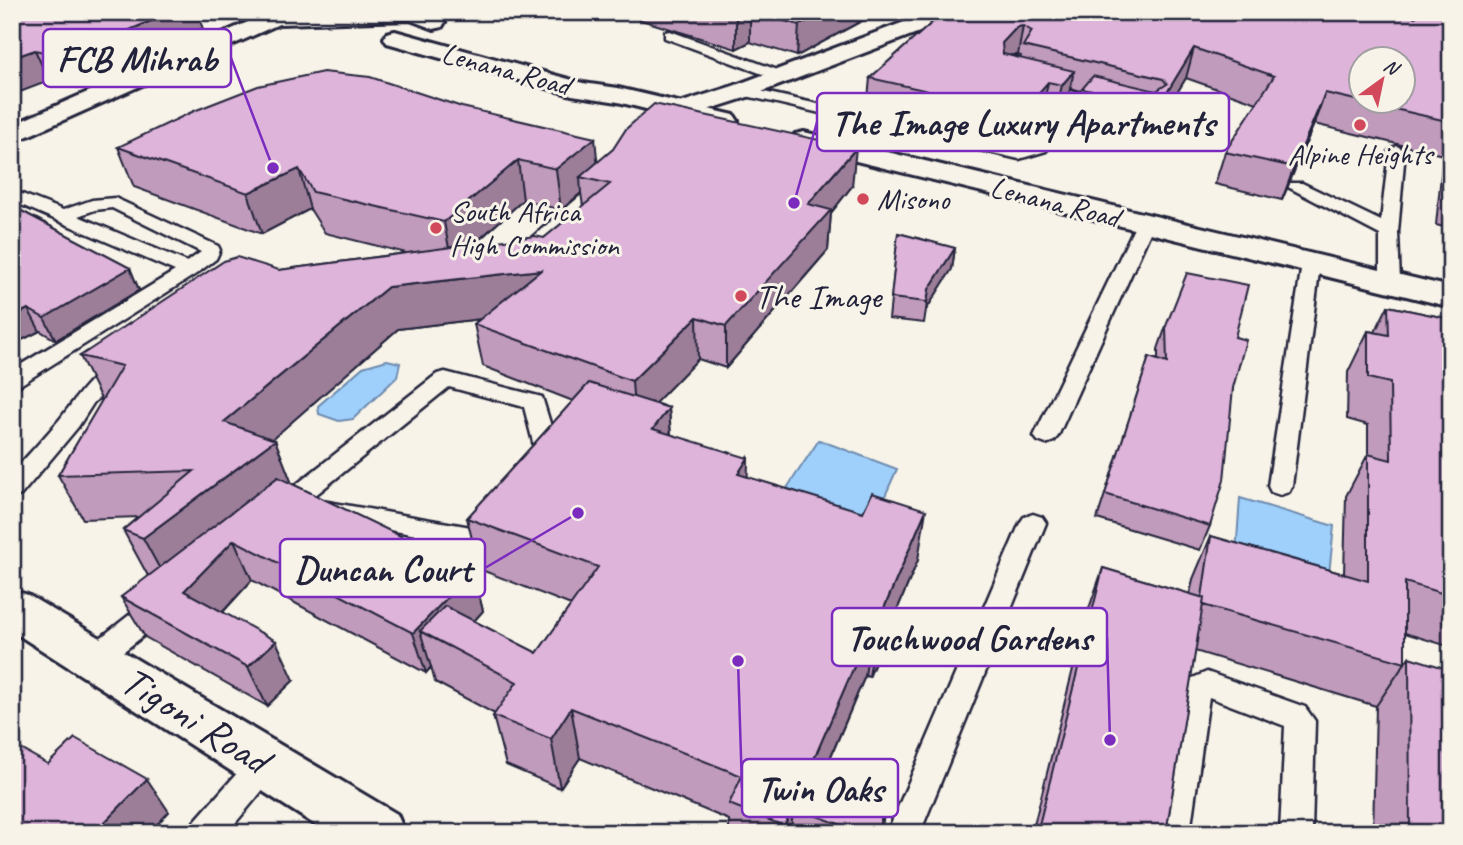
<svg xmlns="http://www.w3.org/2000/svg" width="1463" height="845" viewBox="0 0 1463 845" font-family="Caveat,sans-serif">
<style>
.water{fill:#9fd0fb;stroke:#6d8aae;stroke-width:2}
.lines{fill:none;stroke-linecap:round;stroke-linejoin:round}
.lane-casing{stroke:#22223b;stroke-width:5}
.street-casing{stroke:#22223b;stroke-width:6}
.secondary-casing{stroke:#22223b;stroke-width:6}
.lane{fill:#f7f3e8;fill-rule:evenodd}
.street{fill:#f7f3e8;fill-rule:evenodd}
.secondary{fill:#f7f3e8;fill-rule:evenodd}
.wall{fill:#c09bbb;stroke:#22223b;stroke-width:2;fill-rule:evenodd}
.shaded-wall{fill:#9c7e99;stroke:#22223b;stroke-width:2}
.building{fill:#dfb4da;stroke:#22223b;stroke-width:2;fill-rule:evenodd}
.poi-dot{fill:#d1495b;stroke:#f7f3e8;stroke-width:2.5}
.labels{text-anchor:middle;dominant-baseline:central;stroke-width:6;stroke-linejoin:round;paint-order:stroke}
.far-street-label{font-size:30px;fill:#22223b;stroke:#f7f3e8}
.far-poi-label{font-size:30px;fill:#22223b;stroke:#f7f3e8;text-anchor:start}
.poi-label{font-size:35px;fill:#22223b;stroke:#f7f3e8;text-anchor:start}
.near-street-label{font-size:42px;fill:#22223b;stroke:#f7f3e8}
.leader{fill:none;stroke:#7b2cbf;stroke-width:2.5}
.callout-dot{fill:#7b2cbf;stroke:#f7f3e8;stroke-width:2.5}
.callout{fill:#f7f3e8;stroke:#7b2cbf;stroke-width:2.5}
.callout-label{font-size:37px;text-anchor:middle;font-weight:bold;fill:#22223b}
</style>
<rect width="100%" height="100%" fill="#f7f3e8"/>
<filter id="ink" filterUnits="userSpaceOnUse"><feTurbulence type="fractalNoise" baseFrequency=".0143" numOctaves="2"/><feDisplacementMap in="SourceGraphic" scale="14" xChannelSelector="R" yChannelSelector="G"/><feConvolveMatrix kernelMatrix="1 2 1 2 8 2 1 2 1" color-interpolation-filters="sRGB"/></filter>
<g filter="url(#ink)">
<!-- water -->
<path class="water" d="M387,360L400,363L397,377L353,419L339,421L319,414L318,406L363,367Z
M819,440L897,469L873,523L787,488Z
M1240,498L1334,526L1328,584L1236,554Z"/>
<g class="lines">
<defs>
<path id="lane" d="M670,31L786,73L788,76L786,79H776L665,38V32Z
M1039,84L1087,95L1089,98L1046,151L1019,159L742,95L735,91L742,87L1019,149L1034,145L1072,100L1034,91L1032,88Z
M1397,146L1405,151L1398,232L1400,283L1390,289L1380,283V235L1288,187L1290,183H1302L1381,221L1389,151Z
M606,178L614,183L612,187L528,261H514L512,257L514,253L600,179Z
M12,190L63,210L92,200L115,198L218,246L220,250L216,259L196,274L20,385L12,387V370L175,271L12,201ZM112,208L201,252L187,262L78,216L95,210Z
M1145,219L1154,224L1058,436L1054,441L1046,444L1038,441L1034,436L1136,224Z
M1311,258L1320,264L1292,486L1289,492L1280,495L1271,492L1268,486L1302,264Z
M120,363L128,365L131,370L128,375L94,402L78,427L21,495L12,498V473C28,455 45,437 60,419C77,398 92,370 120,363Z
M445,372L542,397L562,462L558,468L550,470L542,468L538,462L524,407L449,387L292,514L283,517L274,514L271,508L274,502L437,374Z
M328,502L471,527C481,516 487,508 503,513L507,519L485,544L476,546L319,517L316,511L319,505Z
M1033,514L1042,517L1046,523L920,833H887L1020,523L1024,517Z
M161,595L171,598L175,606L171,614L105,666L95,670L85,666L81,658L85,650L151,598Z
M1207,672L1305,707L1315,721L1312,833H1280L1285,726L1209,697L1190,833H1158L1178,691L1183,682Z
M265,750L276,754L281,764L276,774L227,833H190L194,822L254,754Z"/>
<path id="street" d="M231,12C245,12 267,8 276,20L273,25L265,27L234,17Z
M931,12H962L959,17L751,96L682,118L673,115L669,110L673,105L733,86Z
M12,590L28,595L397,814L405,833H328L12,631Z"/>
<path id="secondary" d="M271,12H432L445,22L442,27L434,29L410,20L279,24L12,143V125Z
M395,31L583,83L618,88L734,115L738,121L734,127L725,129L618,102L572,95L387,43L384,38L387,33Z
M804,132L1451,287V307L795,146L791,140L795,134Z"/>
</defs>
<!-- lane casing -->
<use href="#lane" class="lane-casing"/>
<!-- street casing -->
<use href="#street" class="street-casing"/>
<!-- secondary casing -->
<use href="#secondary" class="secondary-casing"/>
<!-- lane -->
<use href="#lane" class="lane"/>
<!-- street -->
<use href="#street" class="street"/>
<!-- secondary -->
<use href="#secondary" class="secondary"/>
</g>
<!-- wall -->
<path class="wall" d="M12,12L204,32L79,88L49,81Z
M615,12H878L797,56L750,42L736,49Z
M944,12H1451V229L1436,225L1443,155L1314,124L1282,200L1215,184L1225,152L1257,103L1186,78L1151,135L1075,120L1081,91L1070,88L1067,102L1055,116L1042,113L1016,144L867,109L870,78ZM1011,55H1018L1021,56L1020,58Z
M118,147L597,162L852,186L831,213L828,250L726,368L698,359L655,403L669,408L671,435L748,477L918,560L869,677L865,676L821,780L881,833H729V820L580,758L560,788L506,765L493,716L495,714L435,682L431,667L426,673L252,580L223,612L294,680L267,706L145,637L121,597L150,576L147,574L123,530L138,517L83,519L58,475L103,399H101L80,356L279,270L406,253L325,233L310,209L262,234L134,187ZM581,193L583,206L544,238L475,244L523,200L561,210ZM480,319L474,324L483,366L573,401L467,518L479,569L571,605L537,653L474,621L483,611L473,571L292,484L275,440L272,439L398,329Z
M12,206L130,268L139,290L56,340L40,331L12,345Z
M898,233L955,248L952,269L926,310L924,323L889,319Z
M1388,306L1451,319V647L1405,633V663L1376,706L1195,651L1166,833H1032L1086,617L1103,568L1190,594L1193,579L1211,536L1344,574L1346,496L1368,454V425L1347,419L1348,372L1368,331L1375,332Z
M1166,326L1235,337L1233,388L1210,526L1200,550L1097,519L1149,357L1158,360V349Z
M1409,657L1451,833H1373L1376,706Z"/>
<!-- shaded-wall -->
<path class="shaded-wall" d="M172,12H197L204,32L79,88L66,57Z
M750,12V42L736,49V18Z
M824,12H878L797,56L799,25Z
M1023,26L1018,55H1011L997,72L1002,43L1017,27Z
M1194,48L1186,78L1151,135L1160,104Z
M35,50L49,81L12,95V58Z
M1074,71L1067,102L1055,116L1062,85Z
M1048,82L1042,113L1016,144L1022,112Z
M1325,93L1314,124L1282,200L1294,167Z
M595,138L599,178L580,177L581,193L561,210L556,169Z
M856,148L852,186L831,213L828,250L726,368V326L808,204Z
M518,160L523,200L452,264L444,222Z
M299,169L310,209L262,234L248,193Z
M955,248L952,269L926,310L929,289Z
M130,268L139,290L56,340L44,318Z
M541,270L547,311L398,329L246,462L275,440L292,484L167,582L143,538L242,465L224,422L388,287Z
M28,309L40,331L12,345V317Z
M697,317L698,359L635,424L632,381Z
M669,408L672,458L653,429Z
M748,458L747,509L738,474Z
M926,510L918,560L869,677L876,627Z
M234,540L252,580L205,631L184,591Z
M473,571L483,611L450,647L420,631L431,667L426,673L413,633Z
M872,625L865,676L807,812V775Z
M276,641L294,680L267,706L248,667Z
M571,708L580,758L560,788L551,739Z
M147,779L169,812L149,833H94Z
M886,802L881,833H877Z
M793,807L791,833H784V826Z"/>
<!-- building -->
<path class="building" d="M17,12H172L66,57L35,50L12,58V14Z
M714,12H749L736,18Z
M751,12H824L799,25Z
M944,12H1398L1415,17L1424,12H1451V122L1325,93L1294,167L1225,152L1274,76L1194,48L1160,104L1082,89L1093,76L1156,91L1167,84L1163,79L1023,46L1032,31L1023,26L1017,27L1002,43L1003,54L1074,71L1062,85L1048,82L1022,112L870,78ZM1362,60H1404V102H1362Z
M323,72L370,77L462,107L595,138L556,169L518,160L444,222L313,192L299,169L248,193L118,147L194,111L258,86Z
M654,104L856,148L808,204L831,210L726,326L697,317L632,381L474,324L541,270L388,287L224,422L275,440L143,538L123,530L194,471L58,475L122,366L80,356L224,261L237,257L279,270L535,236L544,238L610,184L580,177L613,149L626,129Z
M12,206L130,268L44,318L28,309L12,317Z
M898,233L955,248L929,289L927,302L891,298Z
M1187,273L1248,285L1235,337L1246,340L1233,388L1224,480L1210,526L1105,494L1149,357L1167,363L1166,326Z
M1388,306L1451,319V596L1405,582V663L1203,605L1204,598L1202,597L1211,536L1368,581V454L1391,460L1390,383L1368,378V331L1389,335Z
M589,383L669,408L653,429L748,458L738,474L863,512L872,493L926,510L876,627L872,625L807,775L886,802L877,833H863L793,807L784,826L729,804L742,776L571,708L551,739L493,716L517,682L420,631L445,606L537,653L598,567L467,518Z
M278,477L473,571L413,633L234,540L184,591L276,641L248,667L121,597Z
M1103,568L1204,598L1166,833H1037Z
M1409,657L1451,670V833H1410Z
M75,738L147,779L94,833H12V744L48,764Z"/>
</g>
<!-- markers -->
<g class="poi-dot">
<circle cx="1360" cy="125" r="7"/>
<circle cx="863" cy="199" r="7"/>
<circle cx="436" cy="228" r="7"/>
<circle cx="741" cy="296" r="7"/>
</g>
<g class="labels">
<!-- far-street labels -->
<g class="far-street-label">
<text transform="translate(506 69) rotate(15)">Lenana Road</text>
<text transform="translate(1055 202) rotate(14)">Lenana Road</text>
</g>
<!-- far-poi labels -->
<g class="far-poi-label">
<text x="1360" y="154" text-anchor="middle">Alpine Heights</text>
<text x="877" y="199">Misono</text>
<text x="450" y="211">South Africa<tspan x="450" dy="34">High Commission</tspan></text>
</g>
<!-- poi labels -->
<g class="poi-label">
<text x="755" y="296">The Image</text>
</g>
<!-- near-street labels -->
<g class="near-street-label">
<text transform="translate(195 720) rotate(32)">Tigoni Road</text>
</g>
</g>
<!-- callouts -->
<path class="leader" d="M273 168L231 58M794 203L817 122M578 513L485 568M1110 740L1107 637M738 661L742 788"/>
<g class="callout-dot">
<circle cx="273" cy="168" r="7"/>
<circle cx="794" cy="203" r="7"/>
<circle cx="578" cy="513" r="7"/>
<circle cx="1110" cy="740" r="7"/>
<circle cx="738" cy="661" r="7"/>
</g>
<g class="callout">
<rect x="43" y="29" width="188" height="58" rx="7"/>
<rect x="817" y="93" width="412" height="58" rx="7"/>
<rect x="280" y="539" width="205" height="58" rx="7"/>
<rect x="832" y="608" width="275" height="58" rx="7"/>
<rect x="742" y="759" width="156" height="58" rx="7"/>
</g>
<g class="callout-label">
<text x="137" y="71">FCB Mihrab</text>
<text x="1023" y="135">The Image Luxury Apartments</text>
<text x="383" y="581">Duncan Court</text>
<text x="969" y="650">Touchwood Gardens</text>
<text x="820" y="801">Twin Oaks</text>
</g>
<!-- margin -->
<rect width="1463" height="845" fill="none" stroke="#f7f3e8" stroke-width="42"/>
<rect x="21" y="21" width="1421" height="803" fill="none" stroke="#22223b" stroke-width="2.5" filter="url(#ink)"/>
<!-- north arrow -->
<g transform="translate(1382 80) rotate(33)"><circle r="33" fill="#f7f3e8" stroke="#a29fa3" stroke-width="2"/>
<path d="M0-5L12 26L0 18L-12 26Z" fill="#d1495b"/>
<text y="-10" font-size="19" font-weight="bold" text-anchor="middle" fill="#22223b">N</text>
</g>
</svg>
